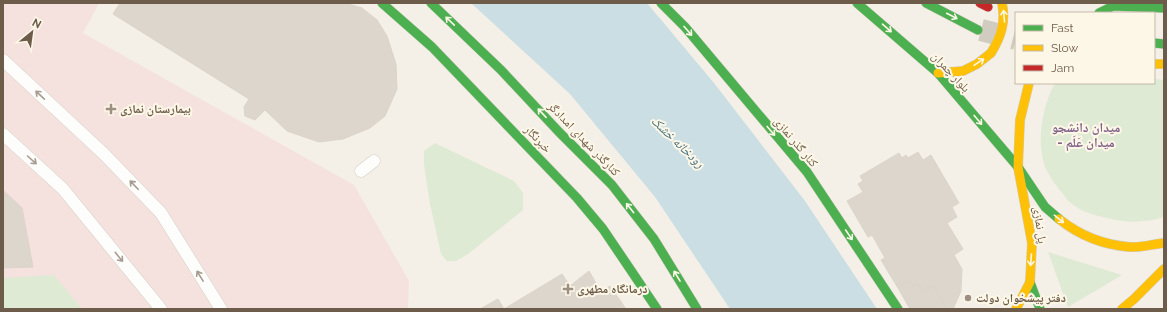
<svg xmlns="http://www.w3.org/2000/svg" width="1167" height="312" viewBox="0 0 1167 312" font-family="Raleway,'Noto Naskh Arabic',sans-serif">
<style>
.medical{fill:#f5e2de}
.green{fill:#deead3}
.water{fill:#cbdee3}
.building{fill:#ddd6cd;stroke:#dcd4ca}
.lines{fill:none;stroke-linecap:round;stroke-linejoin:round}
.primary-tunnel{stroke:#d2cbc0;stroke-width:22;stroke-dasharray:22 11;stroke-linecap:butt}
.lane-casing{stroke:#d3cdc6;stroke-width:13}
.fast-casing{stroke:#d1ccc3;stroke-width:10}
.slow-casing{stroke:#d1ccc3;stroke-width:10}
.jam-casing{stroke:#d1ccc3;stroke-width:10}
.lane{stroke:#fdfdfb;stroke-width:12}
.fast{stroke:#4caf50;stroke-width:9}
.slow{stroke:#ffc107;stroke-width:9}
.jam{stroke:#c62828;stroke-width:9}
.slow-bridge-casing{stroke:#d3ccc5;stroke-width:10;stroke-linecap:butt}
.slow-bridge{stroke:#ffc107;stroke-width:9}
.oneway{stroke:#fdf7e7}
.oneway2{stroke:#a79c91}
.poi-dot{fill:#9d9082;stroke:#fdf7e7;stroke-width:1.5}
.labels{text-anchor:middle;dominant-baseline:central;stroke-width:4;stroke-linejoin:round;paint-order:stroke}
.street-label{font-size:12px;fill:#6e5c4b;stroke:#fdf7e7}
.poi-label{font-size:12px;font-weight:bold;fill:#6e5c4b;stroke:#fdf7e7;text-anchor:start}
.neighbourhood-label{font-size:13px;font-weight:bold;fill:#82638b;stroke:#fdf7e7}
.water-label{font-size:13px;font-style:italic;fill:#4b7686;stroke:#fdf7e7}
</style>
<rect width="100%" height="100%" fill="#f4f0e7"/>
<!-- medical -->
<path class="medical" d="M3,3H99L83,33L354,185L409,281L408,309H3Z"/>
<!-- green -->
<path class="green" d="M1154,79L1164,80V217C1146,223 1125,223 1107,218C1094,215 1081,212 1071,203C1068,201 1065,197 1063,194C1057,187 1051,179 1047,171C1035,146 1042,106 1055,83H1154Z
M435,143L514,181L523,193V210L468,254L456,261H447L441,254L430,204L424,165V151Z
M1048,252L1122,275L1068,307Z
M54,275L82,309H3V278Z"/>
<!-- water -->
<path class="water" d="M471,3H647L714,83L805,201L877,309H730L655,197L570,94Z"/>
<!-- building -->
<path class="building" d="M120,3H345L362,8L377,20L387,36L396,64L397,89L385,116L370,128L343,139L319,142L287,131L265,110L255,120L245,116L244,107L249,99L113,14Z
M918,152L923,160L931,155L959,203L952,207L957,217L947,223L963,249L954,255L962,269L961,291L953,309H947L933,285L923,291L918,283L912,287L909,281L898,288L881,260L885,258L872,235L868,237L847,201L863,192L858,184L863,181L860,176L899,153L902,158L906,155L908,158Z
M3,190L22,208L33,267L3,268Z
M589,271L601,292L610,286L626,309H480L498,299L504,309L562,274L570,286Z
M909,281L912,287L918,283L923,291L933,285L947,309H910L898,288Z"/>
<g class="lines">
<!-- primary-tunnel -->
<path class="primary-tunnel" d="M981,30L1016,39"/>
<defs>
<path id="lane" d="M3,60L104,154L161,213L221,309
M3,134L63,189L161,309
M361,171L374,161"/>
<path id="fast" d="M382,3L432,47L577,198L603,229L657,309
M431,3L501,70L559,132L612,185L654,239L697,309
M661,3L685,27L807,172L898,309
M857,3L938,73L1018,167L1045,207L1059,219
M926,3L978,30
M1099,13L1113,6L1164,8
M1154,43L1164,44
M1030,282L1040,309"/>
<path id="slow" d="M1154,64H1164
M938,73L963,71L977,64L991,53
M1059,219C1079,235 1104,245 1130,247C1141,248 1153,244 1164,243
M1016,309L1030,282L1032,243L1018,167L1020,120L1029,83
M1122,309L1134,299L1164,269"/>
<path id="jam" d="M980,3L988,7"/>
</defs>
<!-- lane casing -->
<use href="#lane" class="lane-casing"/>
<!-- fast casing -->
<use href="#fast" class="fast-casing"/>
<!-- slow casing -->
<use href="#slow" class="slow-casing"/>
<!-- jam casing -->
<use href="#jam" class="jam-casing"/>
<!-- lane -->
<use href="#lane" class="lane"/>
<!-- fast -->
<use href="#fast" class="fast"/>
<!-- slow -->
<use href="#slow" class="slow"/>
<!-- jam -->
<use href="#jam" class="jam"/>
<defs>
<path id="slow-bridge" d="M991,53C1001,37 1006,22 1002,3"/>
</defs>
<!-- slow-bridge casing -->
<use href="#slow-bridge" class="slow-bridge-casing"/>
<!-- slow-bridge -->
<use href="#slow-bridge" class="slow-bridge"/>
</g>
<!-- one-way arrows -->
<defs><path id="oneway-shaft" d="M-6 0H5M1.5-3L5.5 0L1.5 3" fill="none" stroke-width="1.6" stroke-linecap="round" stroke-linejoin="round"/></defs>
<g class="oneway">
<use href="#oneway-shaft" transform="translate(952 16) rotate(27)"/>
<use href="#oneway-shaft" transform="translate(1004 16) rotate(-95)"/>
<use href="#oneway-shaft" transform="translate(450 21) rotate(-136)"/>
<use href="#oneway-shaft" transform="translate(887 28) rotate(41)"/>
<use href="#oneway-shaft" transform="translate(688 31) rotate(49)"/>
<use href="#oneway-shaft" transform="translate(979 62) rotate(-34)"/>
<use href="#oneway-shaft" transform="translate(542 113) rotate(-133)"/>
<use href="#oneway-shaft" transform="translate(978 120) rotate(50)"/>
<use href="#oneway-shaft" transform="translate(771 131) rotate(50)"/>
<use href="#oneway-shaft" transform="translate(630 208) rotate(-128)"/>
<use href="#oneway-shaft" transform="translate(1059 219) rotate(39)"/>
<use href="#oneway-shaft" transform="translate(849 235) rotate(56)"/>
<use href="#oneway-shaft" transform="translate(1031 260) rotate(94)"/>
<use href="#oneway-shaft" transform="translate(677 276) rotate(-121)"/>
</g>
<g class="oneway2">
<use href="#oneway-shaft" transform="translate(40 95) rotate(-137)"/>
<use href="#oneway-shaft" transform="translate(32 160) rotate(42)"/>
<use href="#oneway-shaft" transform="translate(134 185) rotate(-134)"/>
<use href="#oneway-shaft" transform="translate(119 257) rotate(51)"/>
<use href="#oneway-shaft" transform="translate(200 276) rotate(-122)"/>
</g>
<!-- markers -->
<g class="poi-dot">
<path d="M109 103h4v4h4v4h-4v4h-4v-4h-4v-4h4z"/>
<path d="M566 283h4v4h4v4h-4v4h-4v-4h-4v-4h4z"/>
<circle cx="968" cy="298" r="4"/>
</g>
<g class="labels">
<!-- street labels -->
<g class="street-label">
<text transform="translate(951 72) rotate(47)">بلوار چمران</text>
<text transform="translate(538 139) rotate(46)">خبرنگار</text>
<text transform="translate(584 139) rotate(46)">کنارگذر شهدای امدادگر</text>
<text transform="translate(796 142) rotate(50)">کنار گذر نمازی</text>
<text transform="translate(1040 225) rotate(82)">پل نمازی</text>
</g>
<!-- poi labels -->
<g class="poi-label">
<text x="120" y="109">بیمارستان نمازی</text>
<text x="577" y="289">درمانگاه مطهری</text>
<text x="976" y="298">دفتر پیشخوان دولت</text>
</g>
<!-- neighbourhood labels -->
<g class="neighbourhood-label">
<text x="1086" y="127">میدان دانشجو<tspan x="1086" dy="15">- میدان عَلَم</tspan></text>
</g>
<!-- water labels -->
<g class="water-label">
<text transform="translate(678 142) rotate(44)">رودخانه خشک</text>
</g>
</g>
<!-- border -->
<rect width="1167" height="312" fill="none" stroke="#6e5c4b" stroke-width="8"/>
<!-- legend -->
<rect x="1015" y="12" width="140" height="72" fill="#fdf7e7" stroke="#c4b9a9"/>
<rect x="1023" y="25" width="20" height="6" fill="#4caf50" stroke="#c4b9a9"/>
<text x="1051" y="32" font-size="12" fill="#6e5c4b">Fast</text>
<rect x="1023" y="45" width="20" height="6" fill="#ffc107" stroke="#c4b9a9"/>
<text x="1051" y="52" font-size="12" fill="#6e5c4b">Slow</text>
<rect x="1023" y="65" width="20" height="6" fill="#c62828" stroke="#c4b9a9"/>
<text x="1051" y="72" font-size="12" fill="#6e5c4b">Jam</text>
<!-- north arrow -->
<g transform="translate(32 32) rotate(29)" stroke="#fdf7e7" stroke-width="3" paint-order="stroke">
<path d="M0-3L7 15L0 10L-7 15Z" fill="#6e5c4b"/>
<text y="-6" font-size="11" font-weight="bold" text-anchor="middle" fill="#6e5c4b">N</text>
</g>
</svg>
